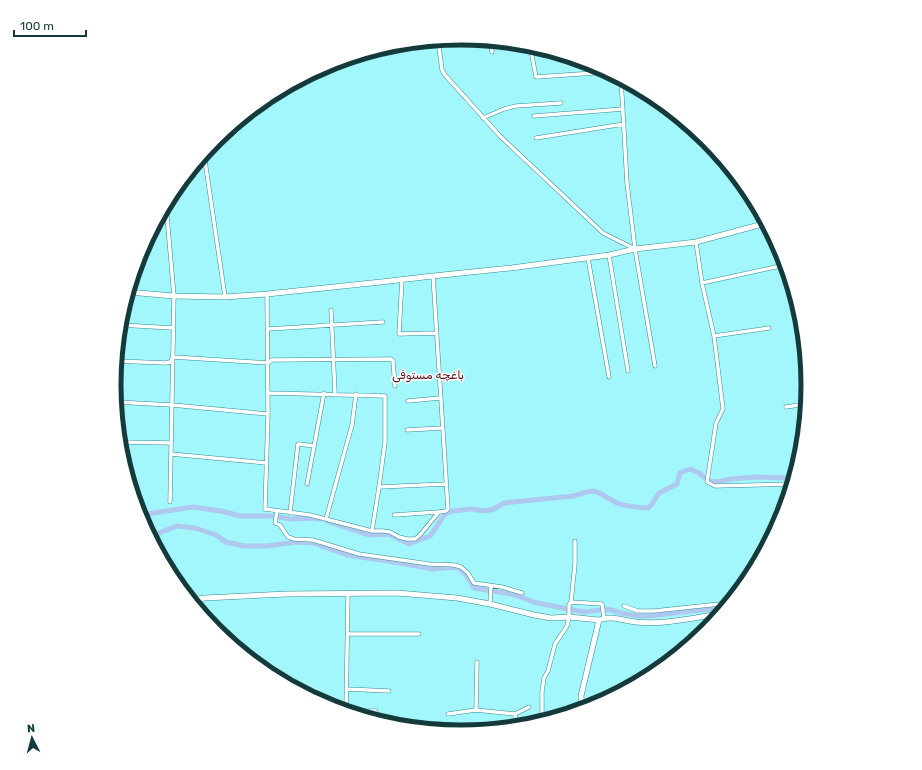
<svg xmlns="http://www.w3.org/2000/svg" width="922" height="770" viewBox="0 0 922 770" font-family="Rubik,'Noto Sans Arabic',sans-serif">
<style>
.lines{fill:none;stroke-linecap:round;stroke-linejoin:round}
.canal{stroke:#aec8f0;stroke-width:5}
.street-casing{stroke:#328b90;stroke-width:4.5}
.secondary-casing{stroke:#328b90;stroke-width:6}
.street{stroke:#fff;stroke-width:3.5}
.secondary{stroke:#fff;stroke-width:5}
.labels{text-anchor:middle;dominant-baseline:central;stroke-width:3;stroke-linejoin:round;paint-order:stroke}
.neighbourhood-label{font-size:12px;fill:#57121a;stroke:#fff}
.rim{fill:none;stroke:#153a3c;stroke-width:5}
</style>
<rect width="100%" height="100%" fill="#a1f7fb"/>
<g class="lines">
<!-- canal -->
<path class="canal" d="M140,515L193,507L221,511L240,516H273L290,519L314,518L320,519
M327,521L370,535L389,534L409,544L430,536L445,514L452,511L471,509L485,511L494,509L504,503L574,496C600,486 596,493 617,503C626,507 638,507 648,508L652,504L659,493L677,484L680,473L690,469L699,473L709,481L716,482L730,479L757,477L794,478
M156,546V537L159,533L177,526L195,528L216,535L226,542L244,546H267L297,542L313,543L347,555L388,561L433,569L456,567L460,569L466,575L474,588L512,594L537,603L573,610L584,612L608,609L621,613L639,616H649L725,607"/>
<defs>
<path id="street" d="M438,40L442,70L445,75L500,136L603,233L635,249
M491,41L492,52
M530,45L536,77L609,72
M621,79L627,183L635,249L655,366
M622,85L630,84
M534,116L623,109
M483,118L504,109L516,106L561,103
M536,138L624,124
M204,154L225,297
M166,205L174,296L170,502
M696,242L702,283L714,336L723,409L716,423L707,482L715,486L792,484
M609,255L628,371
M588,258L609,377
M402,279L399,334L437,333
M702,283L785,265
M267,294L268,414L265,509L310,515L372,531H383L390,532L399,537L407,539H415L420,535L439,512L446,511L448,509L433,276
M331,310L335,393
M120,325L173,328
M268,329L383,322
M714,336L769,328
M116,361L166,363L170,362L173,357L268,363L272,360L391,359L393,361L395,386
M268,393L385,396V442L379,487L372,531
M408,401L440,398
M116,402L172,405L268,414
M786,407L806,404
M407,430L442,428
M120,442L171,443
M171,454L266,463
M307,484L324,393
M379,487L445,484
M277,511L275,523L280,525L288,537L294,539L313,540L359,554L429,564L454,565L461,567L468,573L474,583L502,587L522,593
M290,513L298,444H299L314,446
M394,515L439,512
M326,519L352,425L356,394
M571,602L602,604L604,618
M490,604L491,586
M624,606L638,611H654L729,603
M348,634H419
M347,689L389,691
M476,710L477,662
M346,711L348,594
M346,711H376
M448,714L476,710L515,714L529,707
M515,714L516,727
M542,718V692L544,678L548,671L555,644L567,626L569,617V605L571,602L575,564V541"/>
<path id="secondary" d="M128,292L174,296L225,297L267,294L381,282L433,276L511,268L609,255L635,249L696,242L766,223
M191,600L205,598L287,594L397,593L457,598L490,604L534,615L551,618L569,617L599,620C611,615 624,621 636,622C663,625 692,618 719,614
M582,709L581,696L599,620"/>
</defs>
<!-- street casing -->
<use href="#street" class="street-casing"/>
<!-- secondary casing -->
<use href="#secondary" class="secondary-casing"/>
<!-- street -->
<use href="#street" class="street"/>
<!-- secondary -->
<use href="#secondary" class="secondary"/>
</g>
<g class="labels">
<!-- neighbourhood labels -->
<g class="neighbourhood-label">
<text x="428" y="375">باغچه مستوفی</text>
</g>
</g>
<!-- crop -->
<path d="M0 0H922V770H0ZM121 385a340 340 0 1 1 680 0a340 340 0 1 1-680 0Z" fill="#fff" fill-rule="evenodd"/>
<path class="rim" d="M121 385a340 340 0 1 1 680 0a340 340 0 1 1-680 0Z"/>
<!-- north arrow -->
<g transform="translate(32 738) rotate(354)" stroke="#ffffff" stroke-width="3" paint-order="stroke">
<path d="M0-3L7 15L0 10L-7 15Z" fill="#153a3c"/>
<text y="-6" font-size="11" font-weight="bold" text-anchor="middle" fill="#153a3c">N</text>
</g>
<!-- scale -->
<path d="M14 30v6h72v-6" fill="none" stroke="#153a3c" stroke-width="2"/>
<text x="20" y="30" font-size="12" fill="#153a3c" stroke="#ffffff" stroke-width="3" paint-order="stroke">100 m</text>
</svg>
